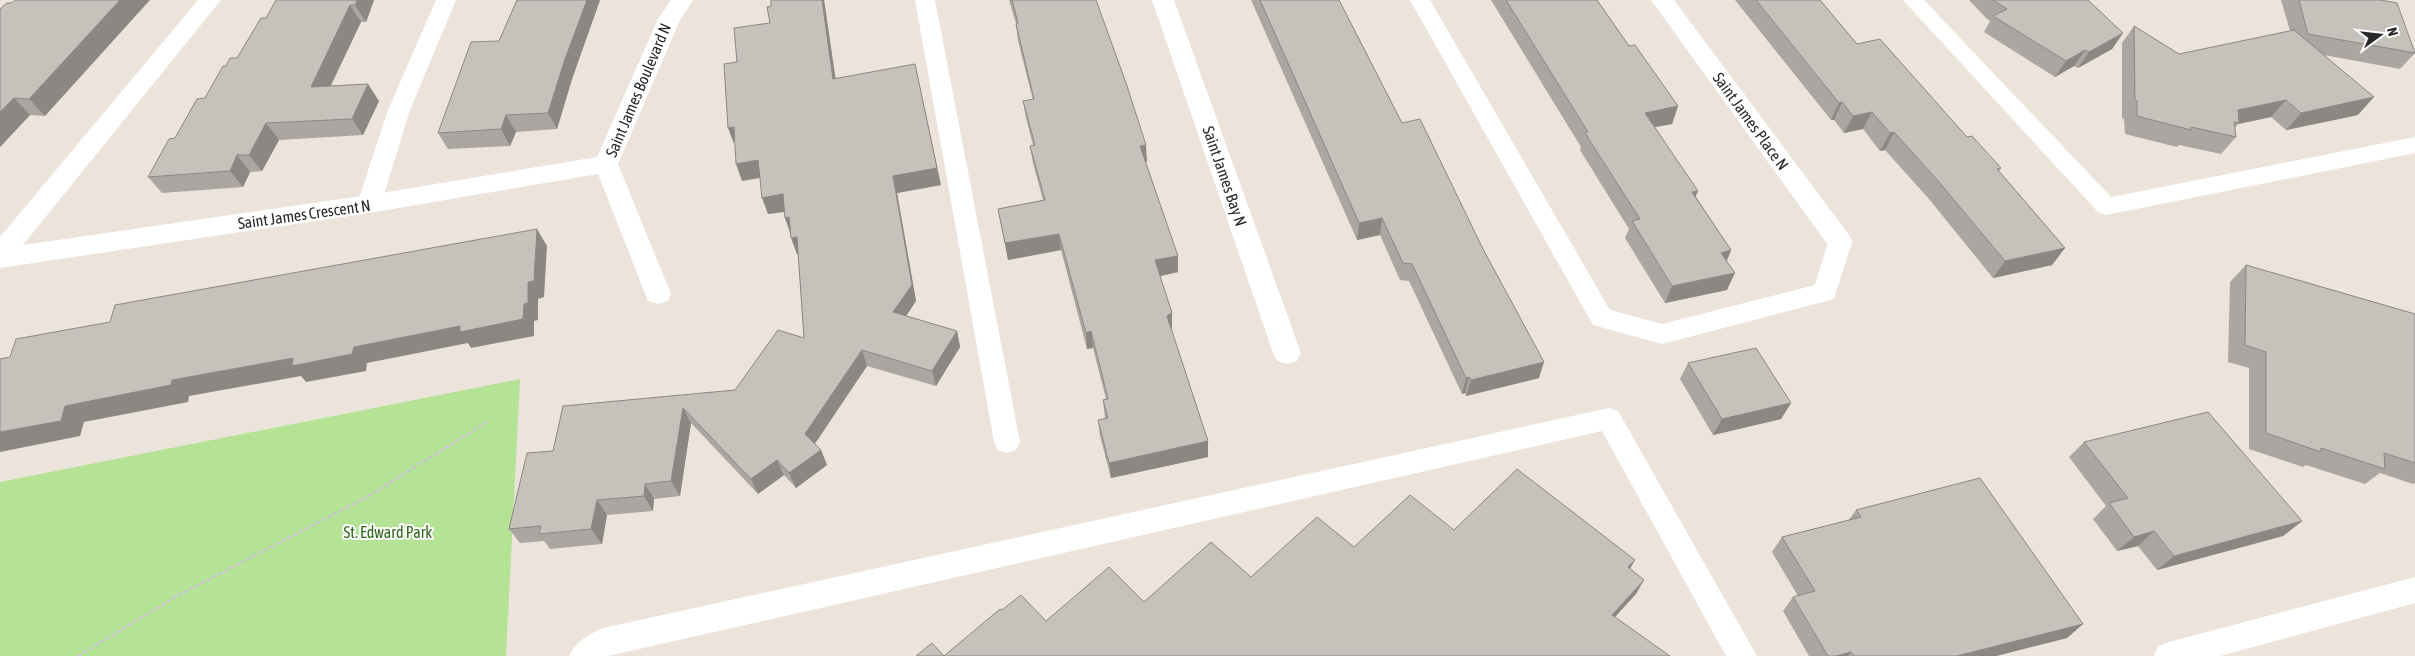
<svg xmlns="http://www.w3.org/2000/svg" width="2415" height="656" viewBox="0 0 2415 656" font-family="'Asap Condensed',sans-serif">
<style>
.green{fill:#b4e396}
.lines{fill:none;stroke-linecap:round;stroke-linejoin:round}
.path{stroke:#c7c7c7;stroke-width:3;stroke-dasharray:4 2.5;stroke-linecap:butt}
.service{fill:#fff;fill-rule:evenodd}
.minor{fill:#fff;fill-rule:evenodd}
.wall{fill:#aba6a1}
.shaded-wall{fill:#8b8783}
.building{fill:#c7c1bb;stroke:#8b8783}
.labels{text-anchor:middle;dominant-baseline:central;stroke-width:4;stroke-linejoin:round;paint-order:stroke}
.street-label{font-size:16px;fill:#292929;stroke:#fff}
.park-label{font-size:16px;fill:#2d6719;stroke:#fff}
</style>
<rect width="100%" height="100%" fill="#ece4db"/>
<!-- green -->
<path class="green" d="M520,379L506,656H0V482Z"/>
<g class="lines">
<!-- path -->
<path class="path" d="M78,656L177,596L365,498L487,422"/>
<!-- service -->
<path class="service" d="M436,0H456L410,110L381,204L377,210L369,212L361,210L357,204L388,110Z
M915,0H935L1020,442L1016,450L1007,453L998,450L994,442Z
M1410,0H1430L1610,310L1662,324L1815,285L1828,242L1832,236L1840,233L1848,236L1852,242L1834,299L1662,344L1593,325Z
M1903,0H1924L2111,197L2415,137V153L2106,215L2098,212Z
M1609,408L1618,411L1757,656H1726L1602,431L608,656H569C575,642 589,634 603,628Z
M2415,577V603L2220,656H2154L2158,646L2169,642Z"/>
<!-- minor -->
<path class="minor" d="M198,0H221L23,245L369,195L597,157L658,19L671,0H693L680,20L618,164L671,294L668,301L658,304L648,301L598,174L369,213L0,268V237Z
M1152,0H1174L1301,353L1297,361L1287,364L1277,361L1273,353Z
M1651,0H1674L1849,235L1853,242L1849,249L1840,252L1831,249Z"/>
</g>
<!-- wall -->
<path class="wall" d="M374,0L366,22H361L331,86L379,101L363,135L279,140L262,171L250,172L243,187L162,193L148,177L205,98L226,66L237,58L266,18Z
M517,0H600L572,79L557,129L516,132L510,146L448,149L438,133L499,41Z
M824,0L835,78L941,185L897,193L916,301L906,316L957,331L960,347L936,386L867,366L815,444L821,450L827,465L796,488L784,475L758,494L691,423L680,496L654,499L653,511L607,515L602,544L550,549L544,541L520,543L509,529L553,451L735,390L804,338L798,254H797L785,218V212L768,214L760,177L742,181L737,62L770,23Z
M1009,0H1096L1147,162H1146L1178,272L1160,276L1172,313V329L1171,330L1208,441V457L1111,478L1100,436L1098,420L1105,419L1103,400L1106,399L1093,348L1087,349L1061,250L1008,260L998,209L1043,200L1033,163L1030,146L1033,145L1026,118L1023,101L1033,100L1018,41L1016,24Z
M1251,0H1339L1402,123L1539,378L1466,396L1465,393L1462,394L1409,281L1400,280L1380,235L1357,240Z
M1491,0H1597L1629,46L1678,106L1672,124L1655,127L1696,197L1731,250L1727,261V290L1665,303L1625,238L1629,229L1580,150L1581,147Z
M1735,0H1820L1857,44L1967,137L2001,168L1999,171L2065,248L2052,265L1993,278L1929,199L1885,150L1880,151L1863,129L1844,133L1834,120H1831Z
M1969,0H2088L2123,33L2112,49L2078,68L2074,66L2055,77L1984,32L1990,21L1986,18Z
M2281,0H2381L2415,53L2400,69L2324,55L2358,115L2286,130L2271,117L2238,124L2235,128L2236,137L2221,154L2179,145L2177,147L2125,134L2124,119L2122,118V43L2134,26L2179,54L2290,31Z
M0,9L45,116L30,115L0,147Z
M2246,265L2415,314V483L2413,484L2380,473L2365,484L2306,465L2303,467L2249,449V368L2228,362L2230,282Z
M1688,363L1791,403L1781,419L1713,435L1680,379Z
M2084,442L2302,521L2283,536L2157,570L2138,546L2117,551L2093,519L2106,506L2069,457Z
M1856,510L2083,624L2067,638L1996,656H1809L1783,611L1793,597L1798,596L1772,552L1782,537L1848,521Z"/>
<!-- shaded-wall -->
<path class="shaded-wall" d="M120,0H150L45,116L29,99Z
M357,0H374L366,22L355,5Z
M587,0H600L572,79L557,129L548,113L564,62Z
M822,0H824L838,95L833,79Z
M350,5L361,22L322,103L311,87Z
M2123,33L2112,49L2078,68L2089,52Z
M2085,50L2074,66L2055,77L2066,61Z
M915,64L941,185L897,193L916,301L898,328L893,312V176Z
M368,84L379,101L363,135L352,119Z
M2374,97L2358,115L2286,130L2301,113Z
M14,98L30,115L0,147V112Z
M2286,100L2271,117L2238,124L2239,123L2238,110Z
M1842,102L1834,120H1831L1839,103Z
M1678,106L1672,124L1639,130L1645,113Z
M1872,112L1863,129L1844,133L1853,116Z
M506,115L516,132L510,146L501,129Z
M266,123L279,140L262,171L249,155Z
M734,127V144L728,128Z
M1894,132L1885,150L1880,151L1890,133Z
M1146,145L1147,162L1141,163L1140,146Z
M237,155L250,172L243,187L230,171Z
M758,160L765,177L742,181L736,164Z
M1698,191L1691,208L1692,192Z
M783,194L789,211L768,214L762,198Z
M789,217L791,234L785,218Z
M1382,218L1380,235L1357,240L1359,223Z
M537,229L547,246L544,297L538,299V320L534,321V336L471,348L468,343L367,363L366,371L306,382L301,376L189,396L188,402L84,422L80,436L0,452V432L65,406L172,380L354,347L460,326L524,304Z
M1059,234L1061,250L1008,260L1005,243Z
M797,237L803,253L797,254L791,238Z
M2065,248L2052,265L1993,278L2005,261Z
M1731,250L1724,267L1721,253Z
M1178,256V272L1156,277L1155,260Z
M1735,273L1727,290L1665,303L1672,286Z
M1172,313V329L1167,332V316Z
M957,331L960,347L936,386L932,371Z
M1091,331L1093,348L1087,349L1086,333Z
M862,350L867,366L811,449L805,434Z
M1544,362L1539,378L1466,396L1471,380Z
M1469,377L1465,393L1462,394L1466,378Z
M1791,403L1781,419L1713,435L1722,419Z
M683,408L691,423L680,496L671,481Z
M1208,441V457L1111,478L1109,463Z
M821,450L827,465L796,488L789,473Z
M777,460L784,475L758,494L751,479Z
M645,484L654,499L653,511L644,496Z
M597,500L607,515L602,544L591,529Z
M2302,521L2283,536L2157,570L2174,556Z
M2154,531L2138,546L2117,551L2134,537Z
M1635,560L1627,574L1628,567Z
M1644,580L1636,594L1605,628L1612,615Z
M2083,624L2067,638L1996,656H1957Z
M1851,652L1848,656H1836Z"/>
<!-- building -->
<path class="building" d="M15,0H120L29,99L14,98L0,112V9L7,3H12Z
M276,0H357L355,5H350L311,87L368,84L352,119L266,123L249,155H237L230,171L148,177L169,139L175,138L197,99L205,98L223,66H226L230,58H237L261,18H266Z
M517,0H587L564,62L548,113L506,115L501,129L438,133L471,42L499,41Z
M771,0H822L833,79L915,64L937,168L893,176L912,285L893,312L957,331L932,371L862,350L805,434L821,450L789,473L777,460L751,479L683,408L671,481L645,484L644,496L597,500L591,529L539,534L541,526L509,529L527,453L553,451L563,406L735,390L778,330L804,338L797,237L791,238L789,217L785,218L783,194L762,198L758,160L736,164L734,127L728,128L724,64L737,62L734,28L770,23L767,7L771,6Z
M1012,0H1096L1126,83L1146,145L1140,146L1178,256L1155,260L1172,313L1167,316L1208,441L1109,463L1098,420L1108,418L1103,400L1108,399L1091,331L1086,333L1059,234L1005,243L998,209L1045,200L1030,146L1035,145L1023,101L1034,99L1016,24L1018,23Z
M1260,0H1339L1402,123L1420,119L1483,249L1544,362L1471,380L1469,377L1466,378L1412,264L1403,263L1382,218L1359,223Z
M1506,0H1597L1629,46L1635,45L1678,106L1645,113L1698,191L1692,192L1731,250L1721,253L1735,273L1672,286L1632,221L1640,219L1585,133L1588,132Z
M1756,0H1820L1857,44L1880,39L1967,137L1972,136L2001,168L1997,169L2065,248L2005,261L1939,182L1894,132L1890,133L1872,112L1853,116L1842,102L1839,103Z
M1993,0H2088L2123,33L2089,52L2085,50L2066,61L1993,16L2007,9Z
M2299,0H2381L2397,3L2415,53L2308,34Z
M2134,26L2179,54L2294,30L2374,97L2301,113L2286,100L2238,110L2239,123L2234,122L2236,137L2191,127V130L2137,116V101L2135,100Z
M537,229L534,281L528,282V303L524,304L523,319L460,332V326L354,347L352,354L292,366L293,358L172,380L171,385L65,406L61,421L0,432V359L10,357L16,339L110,322L115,305Z
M2246,265L2415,314V463L2384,453L2385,469L2321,448V452L2266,433V352L2245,345Z
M1756,348L1791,403L1722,419L1688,363Z
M2208,412L2302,521L2174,556L2154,531L2134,537L2109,503L2128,498L2084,442Z
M1517,469L1635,560L1628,567L1644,580L1612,615L1670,656H944L1000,609L1002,610L1021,595L1046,621L1109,567L1144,602L1211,542L1251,577L1317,517L1354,547L1410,495L1454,530Z
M1980,478L2083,624L1957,656H1854L1851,652L1836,656H1828L1793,597L1815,591L1782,537L1861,517L1856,510Z
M932,643L944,656H916Z"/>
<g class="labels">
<!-- street labels -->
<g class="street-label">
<text transform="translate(638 90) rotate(-67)">Saint James Boulevard N</text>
<text transform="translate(1751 121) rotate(54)">Saint James Place N</text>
<text transform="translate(1225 176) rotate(71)">Saint James Bay N</text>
<text transform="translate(304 214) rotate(-8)">Saint James Crescent N</text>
</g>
<!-- park labels -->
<g class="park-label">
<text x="388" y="532">St. Edward Park</text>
</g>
</g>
<!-- north arrow -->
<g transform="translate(2380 35) rotate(75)" stroke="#ffffff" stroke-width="4" paint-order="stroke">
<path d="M0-4L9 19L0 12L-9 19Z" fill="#292929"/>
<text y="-8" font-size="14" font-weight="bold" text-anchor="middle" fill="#292929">N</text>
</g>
</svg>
